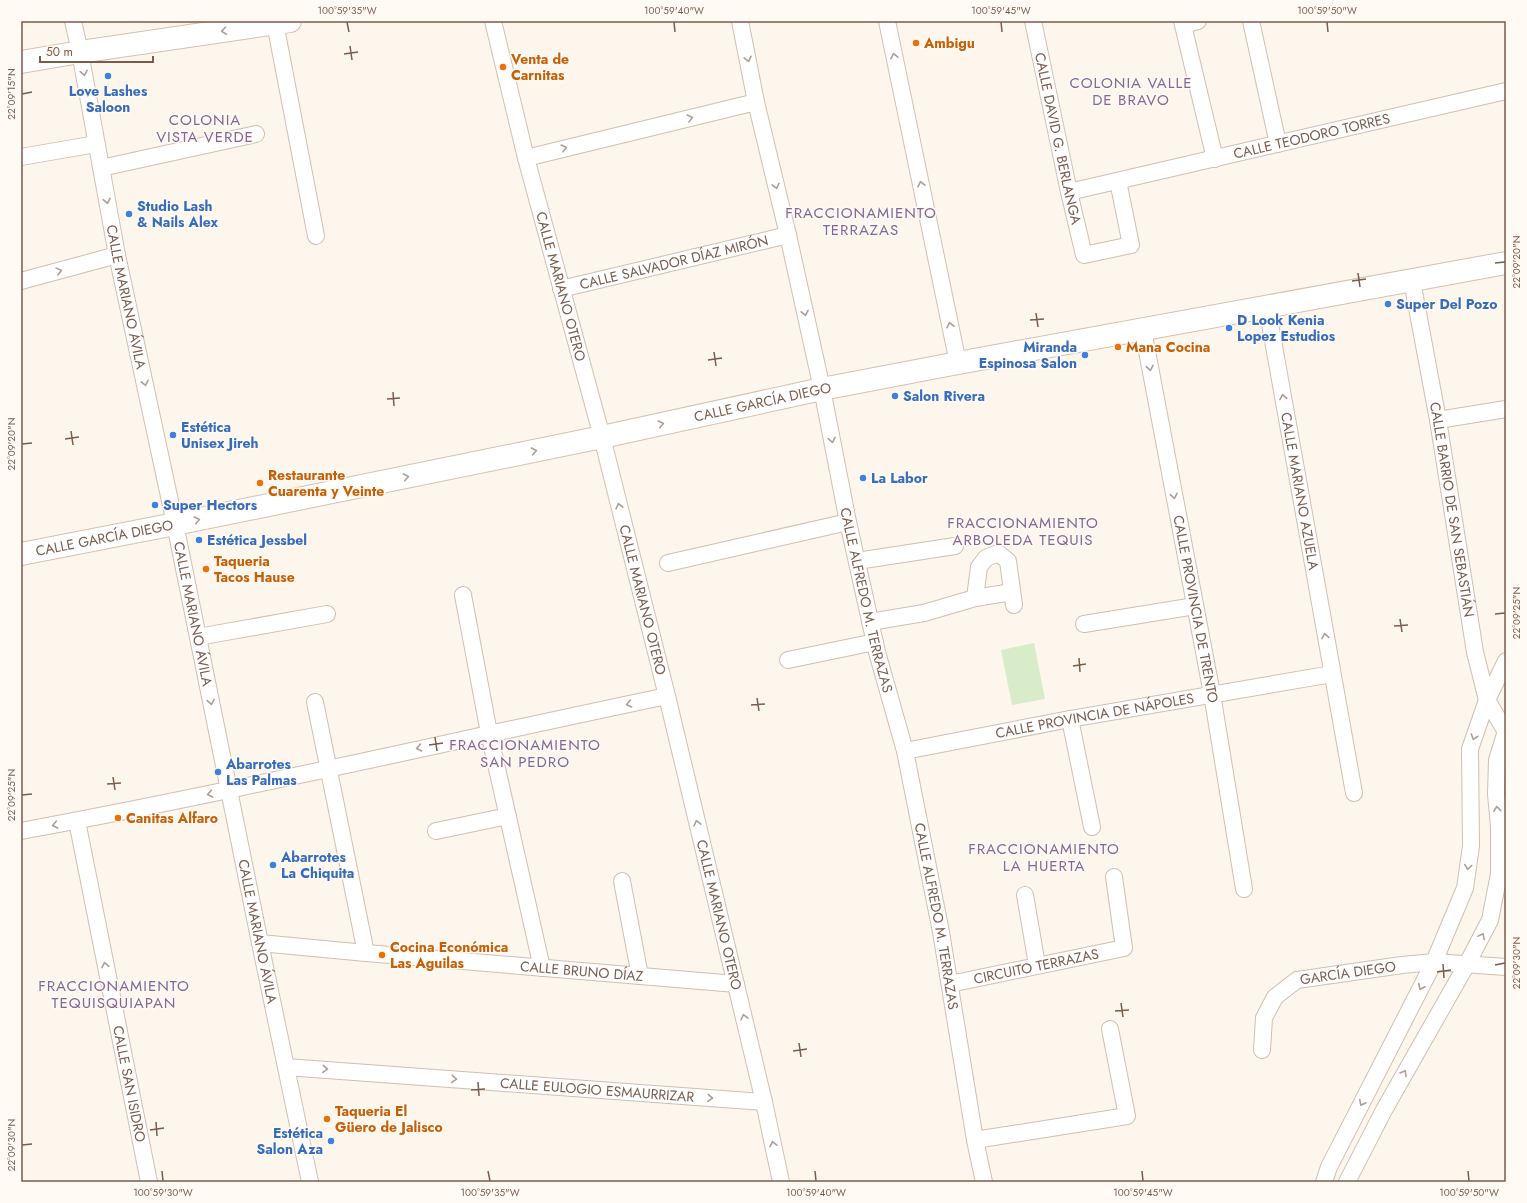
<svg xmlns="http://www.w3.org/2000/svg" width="1527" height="1203" viewBox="0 0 1527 1203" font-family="Jost,sans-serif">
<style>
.green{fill:#d8ecc9}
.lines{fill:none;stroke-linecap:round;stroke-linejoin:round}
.street-casing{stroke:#d1beb0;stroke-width:18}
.secondary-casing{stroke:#d6c0b0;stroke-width:24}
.street{stroke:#fff;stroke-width:16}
.secondary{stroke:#fff;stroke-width:22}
.oneway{stroke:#af9d94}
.ticks{fill:none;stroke:#7a5c4d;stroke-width:1.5}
.food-dot{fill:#e8710a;stroke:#fffaf3;stroke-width:1.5}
.shop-dot{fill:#3f7fe0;stroke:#fffaf3;stroke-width:1.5}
.labels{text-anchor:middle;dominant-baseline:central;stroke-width:3;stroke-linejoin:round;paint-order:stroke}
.food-label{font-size:14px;font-weight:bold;fill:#c56008;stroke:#fffaf3;text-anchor:start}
.shop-label{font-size:14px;font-weight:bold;fill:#366cbe;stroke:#fffaf3;text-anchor:start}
.street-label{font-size:14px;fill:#7a5c4d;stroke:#fffaf3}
.neighbourhood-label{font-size:15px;letter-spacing:1px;fill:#846695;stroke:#fffaf3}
.neatline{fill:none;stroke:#7a5c4d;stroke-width:1.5}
.ticks-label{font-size:10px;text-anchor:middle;fill:#7a5c4d}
</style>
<rect width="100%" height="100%" fill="#fdf6ec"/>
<!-- green -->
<path class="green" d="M1034,643L1045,699L1012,705L1001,650Z"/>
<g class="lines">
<defs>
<g id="street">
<path id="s1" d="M73,21L80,52L117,255L175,524L260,943L310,1182"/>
<path id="s2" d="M493,21L526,158L602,437L667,696L764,1102L781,1182"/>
<path id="s3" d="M740,21L756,102L788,235L822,389L848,522L877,652L905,751L941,932L975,1140L984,1182"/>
<path d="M887,21L958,363"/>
<path id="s4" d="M1033,21L1069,192L1084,255L1131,245L1118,181"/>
<path d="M1182,21L1215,159"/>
<path d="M1251,21L1278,144"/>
<path d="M275,23L316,236"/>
<path d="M1183,25L1198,21"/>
<path d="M21,157L96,144"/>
<path d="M526,158L756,102"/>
<path d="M101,168L256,134"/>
<path id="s5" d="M1069,192L1506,91"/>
<path d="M21,281L117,255"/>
<path id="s6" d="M1412,281L1438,420L1475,652L1487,700L1506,732"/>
<path id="s7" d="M561,289L788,235"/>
<path id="s8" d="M1267,307L1354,793"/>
<path id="s9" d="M1143,330L1212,694L1244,889"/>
<path d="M1438,420L1506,409"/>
<path d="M857,561L955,546"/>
<path d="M668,563L848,522"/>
<path d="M463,595L489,733L542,968"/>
<path d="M975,598L979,567L986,558L998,553L1008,561L1014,605"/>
<path d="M870,622L924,613L975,598L1012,592"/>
<path d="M1084,624L1195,606"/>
<path d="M198,637L327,614"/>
<path d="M788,660L875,642"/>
<path d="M315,702L366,953"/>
<path d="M1070,719L1092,827"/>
<path id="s10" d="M905,751L1070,719L1332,674"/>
<path id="s11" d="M77,821L149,1182"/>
<path d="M21,831C237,791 452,741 667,696"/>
<path d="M436,831L508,816"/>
<path d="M622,881L640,976"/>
<path d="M1025,895L1037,965"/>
<path id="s12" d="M260,943L366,953L736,984"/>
<path id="s13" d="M950,984L1124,948L1114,877"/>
<path id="s14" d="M1262,1050L1264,1018L1275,997L1297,980L1402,965L1434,962L1506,967"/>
<path id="s15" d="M286,1067L764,1102"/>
<path d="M975,1140L1127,1116L1110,1029"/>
<path d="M1324,1182L1329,1167L1434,962L1465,888L1471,846L1470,749L1487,700L1506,661"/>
<path d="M1347,1182L1384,1110L1467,964L1490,920L1499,874V827L1496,794L1497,760L1506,731"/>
</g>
<g id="secondary">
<path d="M21,62L80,52L290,21"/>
<path id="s16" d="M21,554L175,524L602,437L822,389L958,363L1506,263"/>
</g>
</defs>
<!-- street casing -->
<use href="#street" class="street-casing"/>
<!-- secondary casing -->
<use href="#secondary" class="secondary-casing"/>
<!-- street -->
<use href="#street" class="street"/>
<!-- secondary -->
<use href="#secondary" class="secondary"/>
</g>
<!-- one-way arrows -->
<defs><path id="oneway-chevron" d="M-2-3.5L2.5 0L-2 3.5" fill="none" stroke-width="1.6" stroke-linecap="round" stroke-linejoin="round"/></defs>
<g class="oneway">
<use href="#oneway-chevron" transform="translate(224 31) rotate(172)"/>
<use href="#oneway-chevron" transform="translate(894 56) rotate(-102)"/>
<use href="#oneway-chevron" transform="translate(748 59) rotate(78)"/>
<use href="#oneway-chevron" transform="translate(84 73) rotate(80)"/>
<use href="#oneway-chevron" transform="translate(690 118) rotate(-14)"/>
<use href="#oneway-chevron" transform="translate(564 148) rotate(-14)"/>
<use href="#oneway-chevron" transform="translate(921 184) rotate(-102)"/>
<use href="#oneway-chevron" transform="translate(776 186) rotate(77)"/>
<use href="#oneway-chevron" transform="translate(107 201) rotate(79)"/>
<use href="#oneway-chevron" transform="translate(59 271) rotate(-15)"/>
<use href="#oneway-chevron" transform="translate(805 313) rotate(78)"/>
<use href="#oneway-chevron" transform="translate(950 325) rotate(-102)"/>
<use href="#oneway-chevron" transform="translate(1150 368) rotate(79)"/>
<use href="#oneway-chevron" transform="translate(145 383) rotate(78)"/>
<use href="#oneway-chevron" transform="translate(1283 397) rotate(-100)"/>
<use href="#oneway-chevron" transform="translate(661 424) rotate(-12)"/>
<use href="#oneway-chevron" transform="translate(832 440) rotate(79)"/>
<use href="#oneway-chevron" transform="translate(534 451) rotate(-12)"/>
<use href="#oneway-chevron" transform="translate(406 477) rotate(-12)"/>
<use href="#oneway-chevron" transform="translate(1174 496) rotate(79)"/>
<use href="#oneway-chevron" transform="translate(619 506) rotate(-104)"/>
<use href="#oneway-chevron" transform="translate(197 520) rotate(-12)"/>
<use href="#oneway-chevron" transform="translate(1325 636) rotate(-100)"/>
<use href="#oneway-chevron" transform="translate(211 702) rotate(79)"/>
<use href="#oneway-chevron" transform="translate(629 704) rotate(168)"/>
<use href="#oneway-chevron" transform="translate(1474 737) rotate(109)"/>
<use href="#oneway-chevron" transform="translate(419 748) rotate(168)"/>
<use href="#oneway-chevron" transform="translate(210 794) rotate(169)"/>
<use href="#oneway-chevron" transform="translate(1497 809) rotate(-96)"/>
<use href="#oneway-chevron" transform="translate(697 823) rotate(-104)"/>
<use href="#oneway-chevron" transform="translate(55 825) rotate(169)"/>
<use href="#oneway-chevron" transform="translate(1468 867) rotate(98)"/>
<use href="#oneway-chevron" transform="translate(1482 936) rotate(-62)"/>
<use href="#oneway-chevron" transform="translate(105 965) rotate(-101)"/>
<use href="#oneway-chevron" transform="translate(1421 987) rotate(117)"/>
<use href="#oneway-chevron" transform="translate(744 1017) rotate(-103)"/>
<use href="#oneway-chevron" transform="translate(325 1069) rotate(4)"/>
<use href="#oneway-chevron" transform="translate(1404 1073) rotate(-60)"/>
<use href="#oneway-chevron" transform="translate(454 1079) rotate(4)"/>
<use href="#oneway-chevron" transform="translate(710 1098) rotate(4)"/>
<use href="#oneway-chevron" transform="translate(1362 1103) rotate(117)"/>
<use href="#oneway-chevron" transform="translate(773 1144) rotate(-102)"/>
</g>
<!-- ticks -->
<path class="ticks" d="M347,22L349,32M674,22L675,32M1001,22L1002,32M1327,22L1328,32M350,46L352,60M344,54L358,52M22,94L32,92M1495,263L1505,262M1358,273L1360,287M1352,281L1366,279M1036,313L1038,327M1030,320L1044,319M714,352L716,366M708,360L722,358M393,392L394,406M387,399L400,398M71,431L73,445M65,439L79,437M22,444L32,443M1495,614L1505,613M1400,619L1402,632M1394,626L1408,625M1079,658L1080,672M1073,666L1086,664M757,698L759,711M751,705L765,704M435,737L437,751M429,745L443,743M113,777L115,790M107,784L121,783M22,795L32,794M1443,964L1444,978M1495,965L1505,963M1437,972L1451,970M1121,1003L1123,1017M1115,1011L1129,1010M799,1043L801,1057M793,1051L807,1049M478,1082L479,1096M471,1090L485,1089M156,1122L157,1136M150,1130L164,1128M22,1145L32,1144M162,1171L163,1181M488,1171L490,1181M815,1171L816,1181M1142,1171L1143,1181M1468,1171L1469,1181"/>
<!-- markers -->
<g class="food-dot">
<circle cx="916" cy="43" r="4"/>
<circle cx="503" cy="67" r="4"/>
<circle cx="1118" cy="347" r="4"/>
<circle cx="260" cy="483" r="4"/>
<circle cx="206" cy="569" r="4"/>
<circle cx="118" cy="818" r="4"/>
<circle cx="382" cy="955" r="4"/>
<circle cx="327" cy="1119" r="4"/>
</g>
<g class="shop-dot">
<circle cx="108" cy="76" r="4"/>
<circle cx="129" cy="214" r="4"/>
<circle cx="1388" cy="304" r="4"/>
<circle cx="1229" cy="328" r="4"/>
<circle cx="1085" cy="355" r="4"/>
<circle cx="895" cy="396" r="4"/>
<circle cx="173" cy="435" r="4"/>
<circle cx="863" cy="478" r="4"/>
<circle cx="155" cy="505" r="4"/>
<circle cx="199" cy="540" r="4"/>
<circle cx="218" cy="772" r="4"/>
<circle cx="273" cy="865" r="4"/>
<circle cx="331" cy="1141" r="4"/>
</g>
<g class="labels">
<!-- food labels -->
<g class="food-label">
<text x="924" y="43">Ambigu</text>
<text x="511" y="59">Venta de<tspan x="511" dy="16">Carnitas</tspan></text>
<text x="1126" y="347">Mana Cocina</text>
<text x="268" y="475">Restaurante<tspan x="268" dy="16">Cuarenta y Veinte</tspan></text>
<text x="214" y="561">Taqueria<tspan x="214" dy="16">Tacos Hause</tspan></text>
<text x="126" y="818">Canitas Alfaro</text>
<text x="390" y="947">Cocina Económica<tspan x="390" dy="16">Las Aguilas</tspan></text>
<text x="335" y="1111">Taqueria El<tspan x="335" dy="16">Güero de Jalisco</tspan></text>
</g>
<!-- shop labels -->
<g class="shop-label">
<text x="108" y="91" text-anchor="middle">Love Lashes<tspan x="108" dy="16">Saloon</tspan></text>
<text x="137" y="206">Studio Lash<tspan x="137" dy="16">&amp; Nails Alex</tspan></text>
<text x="1396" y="304">Super Del Pozo</text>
<text x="1237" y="320">D Look Kenia<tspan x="1237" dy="16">Lopez Estudios</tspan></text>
<text x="1077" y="347" text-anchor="end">Miranda<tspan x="1077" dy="16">Espinosa Salon</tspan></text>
<text x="903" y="396">Salon Rivera</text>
<text x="181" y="427">Estética<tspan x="181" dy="16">Unisex Jireh</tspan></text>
<text x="871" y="478">La Labor</text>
<text x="163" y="505">Super Hectors</text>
<text x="207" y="540">Estética Jessbel</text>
<text x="226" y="764">Abarrotes<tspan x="226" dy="16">Las Palmas</tspan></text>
<text x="281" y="857">Abarrotes<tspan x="281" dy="16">La Chiquita</tspan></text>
<text x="323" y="1133" text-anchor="end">Estética<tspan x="323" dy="16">Salon Aza</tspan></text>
</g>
<!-- street labels -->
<g class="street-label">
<text stroke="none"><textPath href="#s5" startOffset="249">CALLE TEODORO TORRES</textPath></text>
<text stroke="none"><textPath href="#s4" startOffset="120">CALLE DAVID G. BERLANGA</textPath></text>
<text stroke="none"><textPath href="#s7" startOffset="116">CALLE SALVADOR DÍAZ MIRÓN</textPath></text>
<text stroke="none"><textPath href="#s2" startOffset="274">CALLE MARIANO OTERO</textPath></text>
<text stroke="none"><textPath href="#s1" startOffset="281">CALLE MARIANO ÁVILA</textPath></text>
<text stroke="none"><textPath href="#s16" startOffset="757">CALLE GARCÍA DIEGO</textPath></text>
<text stroke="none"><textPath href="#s8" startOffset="187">CALLE MARIANO AZUELA</textPath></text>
<text stroke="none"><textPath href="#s6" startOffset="232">CALLE BARRIO DE SAN SEBASTIÁN</textPath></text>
<text stroke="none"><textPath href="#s16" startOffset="85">CALLE GARCÍA DIEGO</textPath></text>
<text stroke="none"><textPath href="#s2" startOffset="598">CALLE MARIANO OTERO</textPath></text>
<text stroke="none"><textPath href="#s3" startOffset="593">CALLE ALFREDO M. TERRAZAS</textPath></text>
<text stroke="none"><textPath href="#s9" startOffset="284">CALLE PROVINCIA DE TRENTO</textPath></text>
<text stroke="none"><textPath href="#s1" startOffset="605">CALLE MARIANO ÁVILA</textPath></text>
<text stroke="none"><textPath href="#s10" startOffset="193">CALLE PROVINCIA DE NÁPOLES</textPath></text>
<text stroke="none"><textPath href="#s2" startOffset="922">CALLE MARIANO OTERO</textPath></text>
<text stroke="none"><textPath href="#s3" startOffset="917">CALLE ALFREDO M. TERRAZAS</textPath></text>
<text stroke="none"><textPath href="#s1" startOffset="929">CALLE MARIANO ÁVILA</textPath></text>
<text stroke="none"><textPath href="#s13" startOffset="88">CIRCUITO TERRAZAS</textPath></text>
<text stroke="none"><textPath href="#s12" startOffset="323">CALLE BRUNO DÍAZ</textPath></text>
<text stroke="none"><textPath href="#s14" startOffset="135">GARCÍA DIEGO</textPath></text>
<text stroke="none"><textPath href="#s11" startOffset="268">CALLE SAN ISIDRO</textPath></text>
<text stroke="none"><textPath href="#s15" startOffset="312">CALLE EULOGIO ESMAURRIZAR</textPath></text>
</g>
<!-- neighbourhood labels -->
<g class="neighbourhood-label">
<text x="1131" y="83">COLONIA VALLE<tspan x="1131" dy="17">DE BRAVO</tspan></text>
<text x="205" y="120">COLONIA<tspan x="205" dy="17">VISTA VERDE</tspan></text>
<text x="861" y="213">FRACCIONAMIENTO<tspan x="861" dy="17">TERRAZAS</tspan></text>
<text x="1023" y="523">FRACCIONAMIENTO<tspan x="1023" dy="17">ARBOLEDA TEQUIS</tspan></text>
<text x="525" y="745">FRACCIONAMIENTO<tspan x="525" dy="17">SAN PEDRO</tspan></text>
<text x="1044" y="849">FRACCIONAMIENTO<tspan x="1044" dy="17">LA HUERTA</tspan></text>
<text x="114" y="986">FRACCIONAMIENTO<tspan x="114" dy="17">TEQUISQUIAPAN</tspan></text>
</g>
</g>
<!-- border -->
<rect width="1527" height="1203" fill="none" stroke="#fffaf3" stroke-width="44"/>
<!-- scale -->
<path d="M40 56v6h113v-6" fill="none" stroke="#7a5c4d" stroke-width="2"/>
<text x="46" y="56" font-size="12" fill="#7a5c4d" stroke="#fffaf3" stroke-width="3" paint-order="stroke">50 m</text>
<rect x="22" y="22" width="1483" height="1159" class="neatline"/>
<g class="ticks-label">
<text x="347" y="14">100°59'35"W</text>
<text x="674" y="14">100°59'40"W</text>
<text x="1001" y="14">100°59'45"W</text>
<text x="1327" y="14">100°59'50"W</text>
<text transform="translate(11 94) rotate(-90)" y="4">22°09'15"N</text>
<text transform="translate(1516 262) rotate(-90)" y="4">22°09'20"N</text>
<text transform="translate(11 444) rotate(-90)" y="4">22°09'20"N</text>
<text transform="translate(1516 613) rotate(-90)" y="4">22°09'25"N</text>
<text transform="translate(11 795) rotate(-90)" y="4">22°09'25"N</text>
<text transform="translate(1516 963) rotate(-90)" y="4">22°09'30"N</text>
<text transform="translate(11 1145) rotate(-90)" y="4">22°09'30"N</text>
<text x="163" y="1196">100°59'30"W</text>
<text x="490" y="1196">100°59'35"W</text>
<text x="816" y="1196">100°59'40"W</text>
<text x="1143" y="1196">100°59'45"W</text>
<text x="1469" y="1196">100°59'50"W</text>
</g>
</svg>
